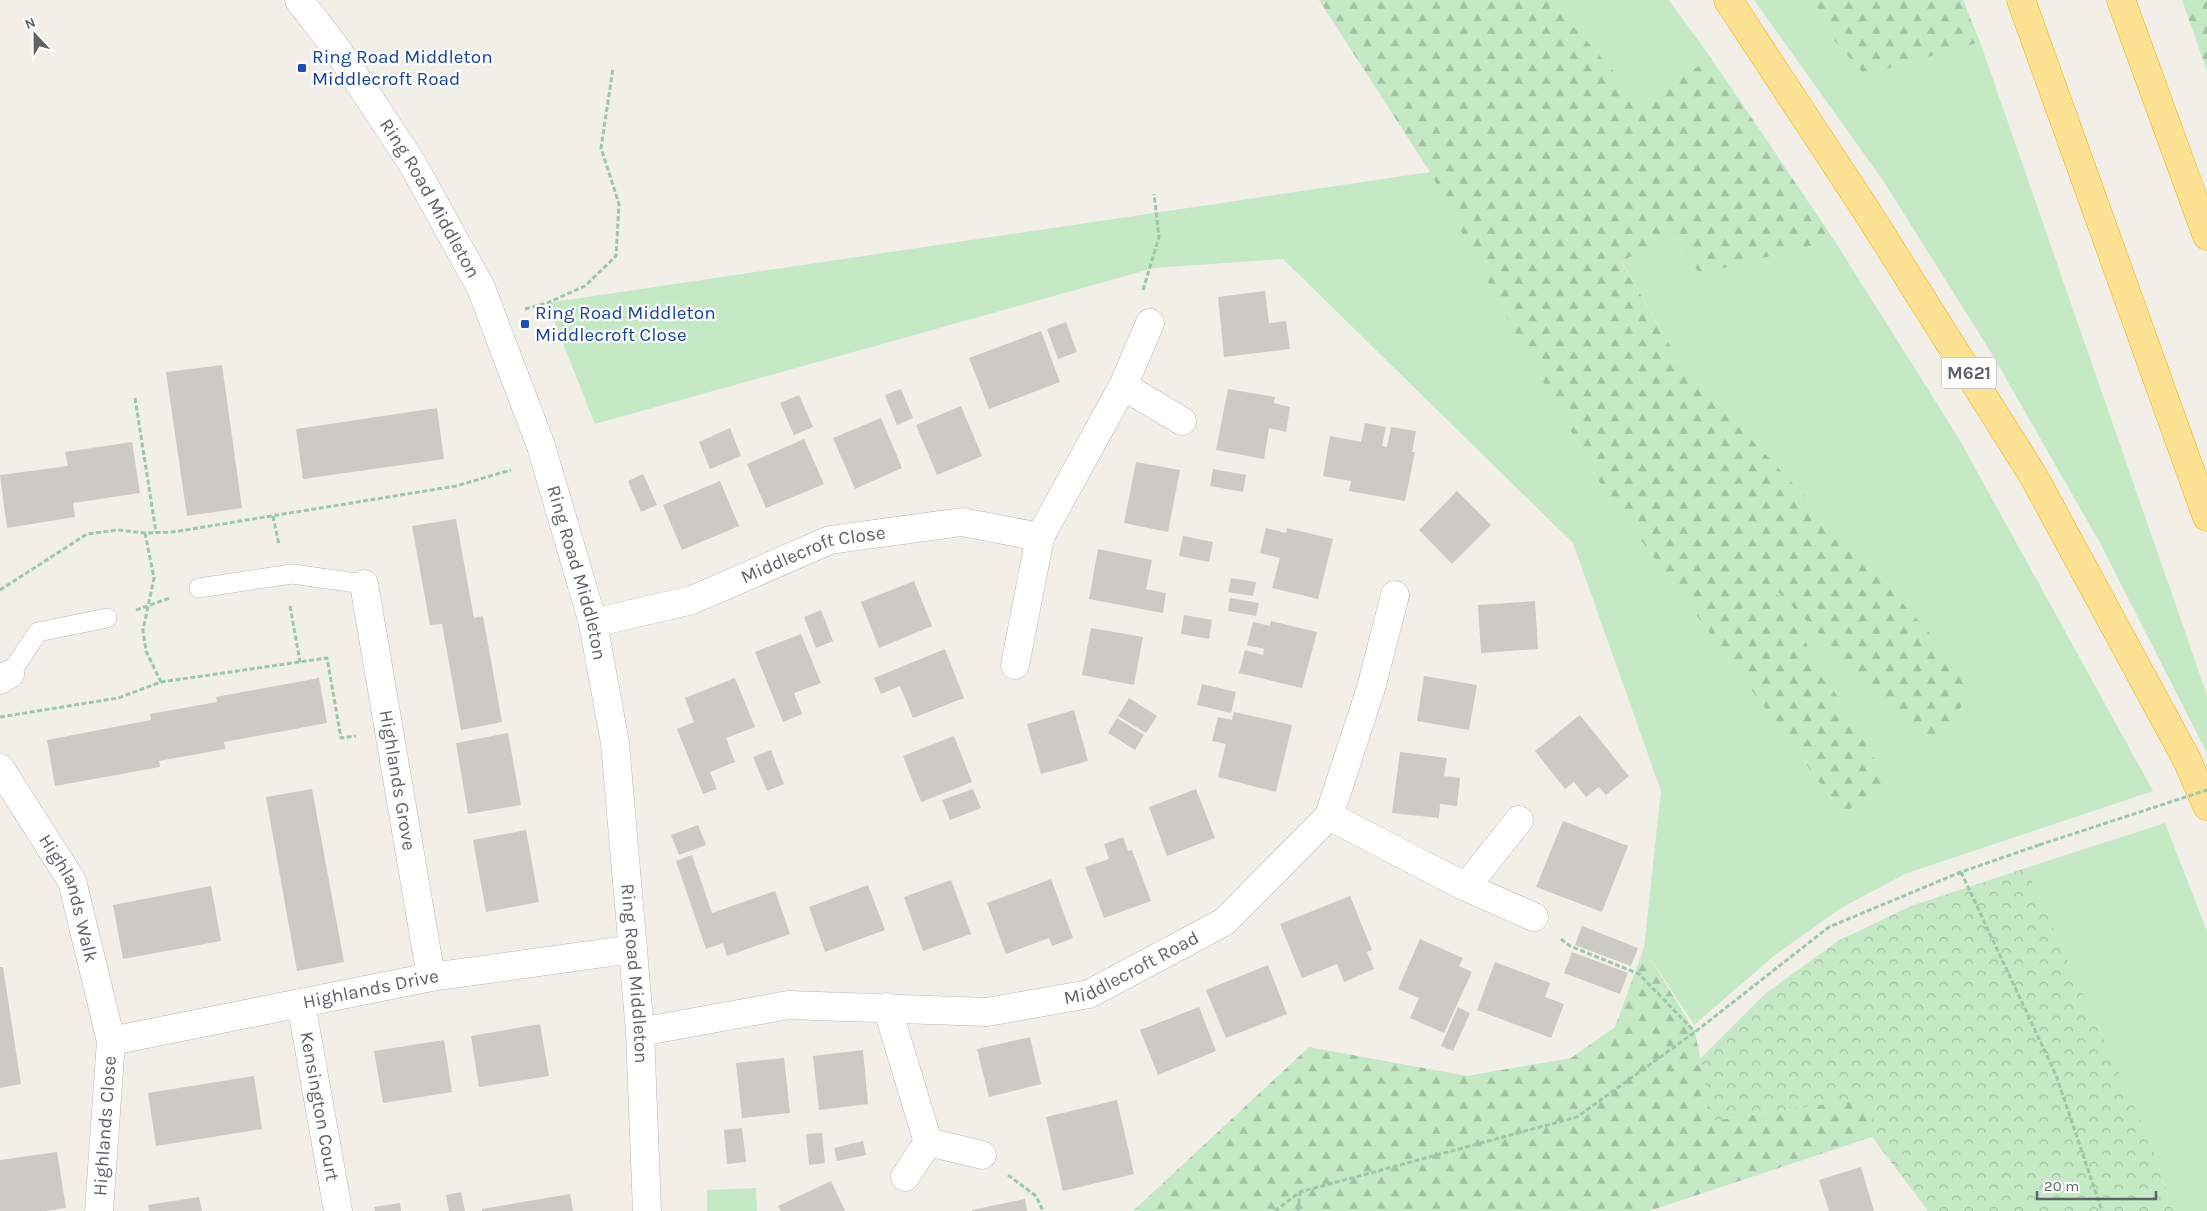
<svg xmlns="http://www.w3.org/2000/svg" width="2207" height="1211" viewBox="0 0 2207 1211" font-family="Karla,sans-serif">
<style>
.green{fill:#c5e8c5}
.forest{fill:url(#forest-firs)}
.park{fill:url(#park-crowns)}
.building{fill:#cccac5}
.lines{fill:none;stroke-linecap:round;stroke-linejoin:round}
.lane-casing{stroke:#b5b8bc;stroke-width:20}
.street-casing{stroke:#b5b8bc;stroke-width:29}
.secondary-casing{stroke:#b6babf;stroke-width:29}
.highway-casing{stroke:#f9ab00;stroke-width:29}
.path{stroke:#9cc7a9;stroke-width:3;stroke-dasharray:5 2.5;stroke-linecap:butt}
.lane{stroke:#fff;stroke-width:19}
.street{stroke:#fff;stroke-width:28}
.secondary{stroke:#fff;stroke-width:28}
.highway{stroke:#fde293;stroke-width:28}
.path-bridge{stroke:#9cc7a9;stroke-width:3;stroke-dasharray:5 2.5;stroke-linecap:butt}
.transit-dot{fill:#1a4fb4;stroke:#fff;stroke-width:2}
.labels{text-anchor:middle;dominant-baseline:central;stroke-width:4.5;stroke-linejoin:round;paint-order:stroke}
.shield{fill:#fff;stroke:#8f9295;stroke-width:1}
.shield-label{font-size:18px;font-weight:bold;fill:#5f6368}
.transit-label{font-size:19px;fill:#164399;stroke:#fff;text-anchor:start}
.street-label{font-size:19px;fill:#5f6368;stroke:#fff}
</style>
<defs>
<pattern id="forest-firs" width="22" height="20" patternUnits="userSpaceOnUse" patternTransform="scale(1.25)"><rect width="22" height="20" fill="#c5e8c5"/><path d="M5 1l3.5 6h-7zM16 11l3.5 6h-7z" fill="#a3c0a4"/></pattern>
<pattern id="park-crowns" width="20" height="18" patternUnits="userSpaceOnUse" patternTransform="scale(1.25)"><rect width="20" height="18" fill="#c5e8c5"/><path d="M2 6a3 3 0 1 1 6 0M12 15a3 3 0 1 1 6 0" fill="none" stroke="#a3c0a4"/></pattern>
</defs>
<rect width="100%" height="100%" fill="#f1efe8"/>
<!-- green -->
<path class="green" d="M1550,0H1669L1711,58L1642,103Z
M1754,0H1798L1865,75L1980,42L2207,695V753L2100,543L1992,354L1884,182Z
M1430,172L1501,307L1603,488L1842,813L1890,786L1771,585L1937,751L1818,510L1682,366L1621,260L1673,237L1700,274L1834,240L1958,437L2153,791L1905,874L1841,908L1775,955L1694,1025L1644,948L1661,791L1573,543L1283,259L1154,268L595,424L547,303Z
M2165,823L2207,931V1211H2173L2150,1141L2026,868Z
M756,1188L757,1211H707V1190Z"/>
<!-- forest -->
<path class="forest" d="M1319,0H1550L1642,103L1711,58L1834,240L1700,274L1673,237L1621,261L1682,366L1818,510L1974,682L1937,752L1773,587L1890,786L1842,813L1603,488L1501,307L1430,172Z
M1798,0H1963L1980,42L1865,75Z
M2182,0H2207V71Z
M1644,948L1695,1032L1712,1121L1872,1097V1137L1649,1211H1133L1309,1047L1467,1076L1571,1058L1615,1027Z"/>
<!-- park -->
<path class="park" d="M2026,868L2150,1141L2173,1211H1928L1872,1137V1097L1712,1121L1700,1059L1765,994L1838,941L1911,906Z"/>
<!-- building -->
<path class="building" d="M1265,291L1269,323L1286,321L1290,349L1224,357L1218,297Z
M1066,322L1077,352L1058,359L1047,329Z
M1041,331L1060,382L989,409L969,358Z
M222,365L242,508L187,516L166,372Z
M901,389L913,418L897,425L885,395Z
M1228,389L1275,397L1274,403L1290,407L1286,432L1269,428L1264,459L1216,450Z
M799,395L813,427L794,435L780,403Z
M961,406L982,456L937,475L916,425Z
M437,408L444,459L303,479L296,429Z
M881,418L902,468L855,489L833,438Z
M1365,423L1386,427L1382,446L1387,447L1391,427L1416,431L1412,452H1415L1405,501L1349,491L1351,481L1323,476L1330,436L1361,442Z
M730,428L741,456L710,469L699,442Z
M804,439L824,484L766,508L747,464Z
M132,442L140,493L73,503L75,517L7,528L0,475L68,466L65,452Z
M1136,462L1180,470L1168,532L1124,523Z
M1213,469L1246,475L1243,492L1210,486Z
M643,474L657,505L641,512L628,481Z
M720,481L739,526L682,550L663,505Z
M1457,491L1491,525L1452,564L1419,530Z
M456,519L474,618L483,616L502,722L461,730L442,624L430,625L412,526Z
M1266,528L1286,533L1287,528L1333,539L1318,599L1272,588L1280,558L1260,553Z
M1183,536L1213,542L1209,562L1179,556Z
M1098,549L1152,560L1146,589L1166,593L1163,613L1089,599Z
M1231,578L1256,582L1253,596L1228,592Z
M914,581L932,626L879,648L861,602Z
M1230,598L1259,603L1256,616L1228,611Z
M1535,601L1538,649L1481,653L1478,605Z
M821,610L833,641L816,648L804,617Z
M1184,615L1212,620L1209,639L1181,634Z
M1271,621L1317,632L1302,688L1239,673L1245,650L1263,655L1264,649L1247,645L1253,622L1270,626Z
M1091,628L1143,637L1134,685L1082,675Z
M801,634L821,683L794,693L802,714L783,722L755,652Z
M945,649L964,698L913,718L900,686L881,694L874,678Z
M1424,676L1477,685L1469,730L1417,721Z
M319,678L327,723L224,742L225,749L159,761L160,767L55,786L47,740L151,720L150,714L217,702L216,697Z
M735,678L755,727L726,738L735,762L710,772L717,789L703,794L677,729L694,722L685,698Z
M1202,684L1236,692L1231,713L1197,705Z
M1129,698L1157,716L1146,733L1118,716Z
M1074,710L1088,761L1041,774L1027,724Z
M1234,712L1292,725L1276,792L1218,777L1226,744L1212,741L1218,717L1232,720Z
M1580,715L1629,776L1606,795L1599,787L1586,797L1574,782L1565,789L1535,751Z
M1117,718L1144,735L1135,750L1108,733Z
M508,733L521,805L468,814L456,743Z
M954,736L972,782L921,802L903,756Z
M771,750L784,784L767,791L753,757Z
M1400,752L1447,758L1444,776L1460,778L1457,806L1440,804L1439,818L1392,813Z
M312,789L344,962L297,971L266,797Z
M973,789L981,808L950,820L942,800Z
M1196,789L1215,838L1167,856L1149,807Z
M1563,821L1628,846L1602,912L1536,887Z
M698,825L706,845L679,855L671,835Z
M526,830L539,902L486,912L473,840Z
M1123,837L1128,851L1132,850L1151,901L1104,918L1085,867L1109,859L1104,844Z
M692,855L712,913L775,891L790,934L727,956L723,943L706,949L676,861Z
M1051,879L1073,938L1052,946L1049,938L1006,954L987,903Z
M951,880L971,934L923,951L904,897Z
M868,885L885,930L825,952L809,907Z
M211,886L221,941L123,959L113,905Z
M1350,896L1372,950L1367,952L1374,969L1344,982L1337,964L1302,978L1280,924Z
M1582,926L1638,948L1631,966L1575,945Z
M1420,939L1463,958L1459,966L1472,972L1444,1033L1410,1018L1419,998L1398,989Z
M1572,952L1628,973L1620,994L1564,973Z
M1495,962L1550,983L1545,997L1564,1004L1551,1038L1477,1010Z
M1268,965L1287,1014L1226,1038L1206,990Z
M0,967H3L21,1084L0,1088Z
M1199,1007L1216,1051L1158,1075L1140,1030Z
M1458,1007L1470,1013L1453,1051L1441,1046Z
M540,1024L549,1076L479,1087L471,1036Z
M1030,1037L1041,1084L989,1097L977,1049Z
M444,1040L452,1092L383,1103L374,1051Z
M863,1050L868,1104L819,1110L813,1056Z
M784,1058L790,1113L742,1118L736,1063Z
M254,1076L262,1129L156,1146L148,1093Z
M1117,1100L1134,1174L1063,1191L1046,1117Z
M742,1128L746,1162L727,1164L724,1130Z
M822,1133L825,1163L809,1165L806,1134Z
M863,1141L866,1155L837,1161L834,1148Z
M57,1152L66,1208L45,1211H0V1160Z
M1861,1167L1874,1211H1829L1819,1180Z
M831,1181L845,1211H781L778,1206Z
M461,1192L465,1211H449L446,1195Z
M570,1194L573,1211H482V1209Z
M199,1197L202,1211H149L148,1205Z
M1025,1199L1027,1211H972V1210Z
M400,1203L401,1211H375L374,1207Z"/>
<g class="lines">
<defs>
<path id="lane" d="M199,588L292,574L364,584
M10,674L38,632L107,618"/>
<g id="street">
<path d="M1123,386L1182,421"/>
<path id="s1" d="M364,584L431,977"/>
<path id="s2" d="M593,623L692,600L830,540L962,522L1040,537L1123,386L1150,323"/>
<path d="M1015,665L1040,537"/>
<path d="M0,680L10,674"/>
<path id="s3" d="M0,768L72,881L111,1041L99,1211"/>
<path d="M1329,816L1466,887L1534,917"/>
<path d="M1466,887L1519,820"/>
<path id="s4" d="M301,1003L338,1211"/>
<path d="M887,1007L928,1142L982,1155"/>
<path id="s5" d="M640,1032L788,1005L987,1012L1089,994L1224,922L1329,816L1371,688L1395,595"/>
<path id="s6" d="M111,1041L431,977L633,949"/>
<path d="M905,1177L928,1142"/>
</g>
<g id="secondary">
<path id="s7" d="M299,0L336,48L412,163L481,288L541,446L593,623L615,743L640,1032L647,1211"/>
</g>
<path id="highway" d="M1728,0L1866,210L2034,477L2187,760L2207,806
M2021,0L2207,517
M2121,0L2207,236"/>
</defs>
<!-- lane casing -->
<use href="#lane" class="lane-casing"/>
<!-- street casing -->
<use href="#street" class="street-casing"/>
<!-- secondary casing -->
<use href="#secondary" class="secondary-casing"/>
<!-- highway casing -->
<use href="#highway" class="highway-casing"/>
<!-- path -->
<path class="path" d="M1143,290L1159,237L1154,194
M525,309L547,303L585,286L616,256L619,204L601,148L613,68
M135,398L156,532
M273,516L279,545
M145,533L154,578L143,630L146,651L161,682
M0,590L87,534L118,530L145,533L173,532L456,486L511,470
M290,606L300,662
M136,610L170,598
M0,717L118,698L161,682L327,658L341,738L356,736
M1961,872L2056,1075L2102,1211
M1561,939L1570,946L1639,974L1695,1032
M1008,1175L1036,1196L1043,1211
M1275,1211L1300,1192L1577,1117L1695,1032L1829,927L1961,872L2039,845
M1298,1211L1300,1193"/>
<!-- lane -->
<use href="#lane" class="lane"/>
<!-- street -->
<use href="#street" class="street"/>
<!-- secondary -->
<use href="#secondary" class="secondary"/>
<!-- highway -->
<use href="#highway" class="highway"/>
<!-- path-bridge -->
<path class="path-bridge" d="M2039,845L2207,790"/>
</g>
<!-- markers -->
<g class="transit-dot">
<rect x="297" y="63" width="10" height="10" rx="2.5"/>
<rect x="520" y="319" width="10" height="10" rx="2.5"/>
</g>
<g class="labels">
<!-- shield labels -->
<rect class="shield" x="1941.5" y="357.5" width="55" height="31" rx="4"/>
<g class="shield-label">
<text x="1969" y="373">M621</text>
</g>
<!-- transit labels -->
<g class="transit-label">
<text x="312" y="57">Ring Road Middleton<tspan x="312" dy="22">Middlecroft Road</tspan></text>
<text x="535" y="313">Ring Road Middleton<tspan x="535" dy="22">Middlecroft Close</tspan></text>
</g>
<!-- street labels -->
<g class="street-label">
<text stroke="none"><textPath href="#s7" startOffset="238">Ring Road Middleton</textPath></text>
<text stroke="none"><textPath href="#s2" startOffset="232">Middlecroft Close</textPath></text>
<text stroke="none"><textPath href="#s7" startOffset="642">Ring Road Middleton</textPath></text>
<text stroke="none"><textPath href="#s1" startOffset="199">Highlands Grove</textPath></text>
<text stroke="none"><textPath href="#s3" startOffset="149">Highlands Walk</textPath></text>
<text stroke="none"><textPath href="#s5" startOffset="502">Middlecroft Road</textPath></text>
<text stroke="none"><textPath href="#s7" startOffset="1048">Ring Road Middleton</textPath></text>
<text stroke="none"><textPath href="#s6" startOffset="265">Highlands Drive</textPath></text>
<text stroke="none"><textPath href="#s4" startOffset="105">Kensington Court</textPath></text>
<text transform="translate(105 1126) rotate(-86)">Highlands Close</text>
</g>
</g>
<!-- north arrow -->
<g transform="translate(35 35) rotate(338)" stroke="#ffffff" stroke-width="4" paint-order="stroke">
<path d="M0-4L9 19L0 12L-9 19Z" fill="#5f6368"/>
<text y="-8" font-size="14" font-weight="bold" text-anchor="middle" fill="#5f6368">N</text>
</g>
<!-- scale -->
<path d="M2037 1191v8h119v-8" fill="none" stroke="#5f6368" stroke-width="2.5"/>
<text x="2044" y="1191" font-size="15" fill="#5f6368" stroke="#ffffff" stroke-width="4" paint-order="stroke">20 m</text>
</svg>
